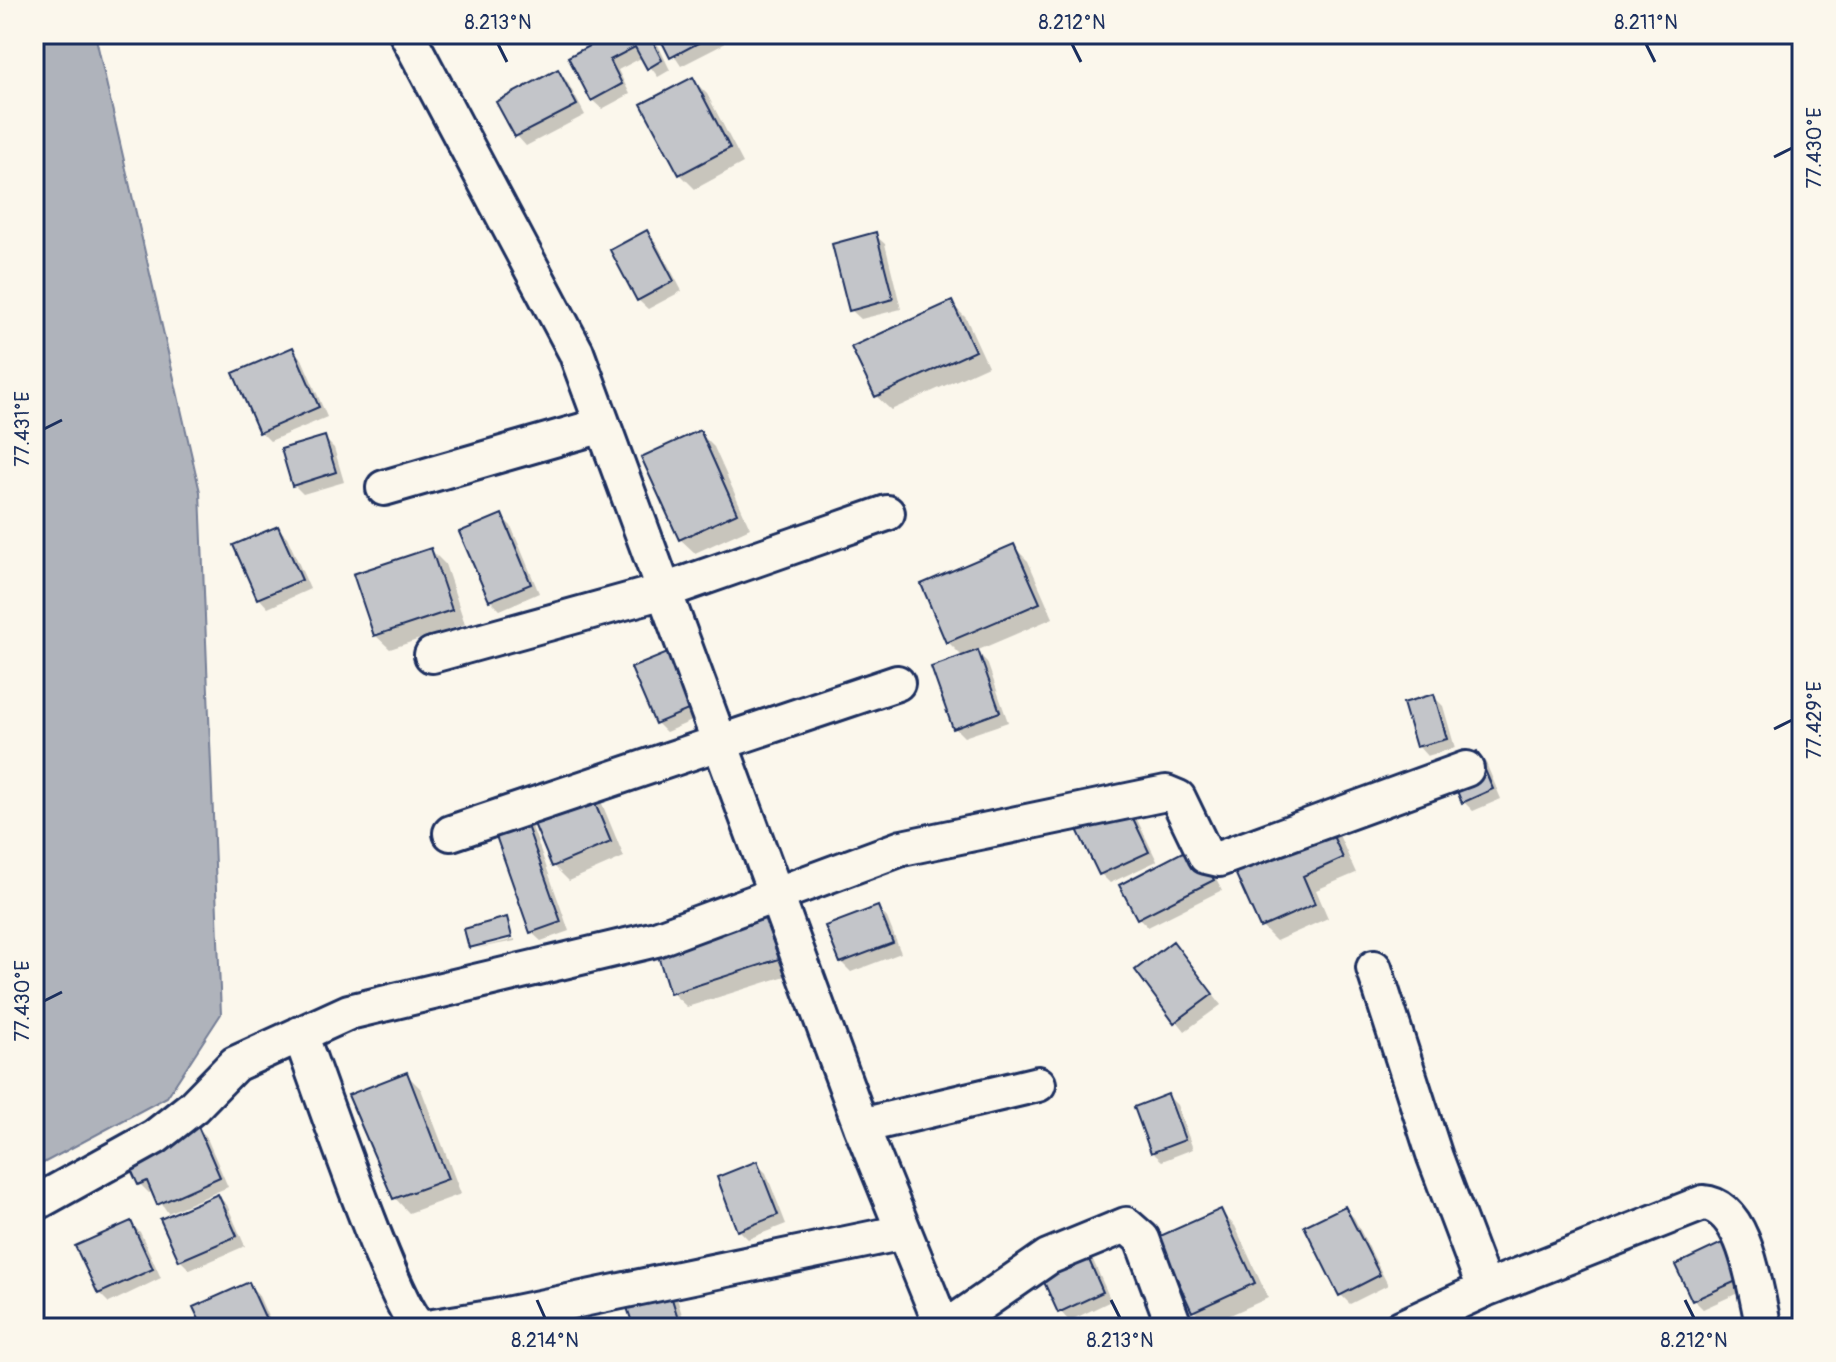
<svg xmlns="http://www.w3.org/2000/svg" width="1836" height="1362" viewBox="0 0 1836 1362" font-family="Pangolin,sans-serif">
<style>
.water{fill:#afb3bb;stroke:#747e96;stroke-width:2}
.shadow{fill:#0003}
.building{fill:#c3c5c9;stroke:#1b2f5e;stroke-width:2}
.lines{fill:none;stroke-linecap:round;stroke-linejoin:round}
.street-casing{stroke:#1b2f5e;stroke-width:40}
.street{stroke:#fbf7ec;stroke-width:34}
.ticks{fill:none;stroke:#1b2f5e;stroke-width:3}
.neatline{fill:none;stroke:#1b2f5e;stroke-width:3}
.ticks-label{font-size:20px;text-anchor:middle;fill:#1b2f5e}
</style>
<rect width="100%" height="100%" fill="#fbf7ec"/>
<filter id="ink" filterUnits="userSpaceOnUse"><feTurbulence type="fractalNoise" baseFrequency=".0125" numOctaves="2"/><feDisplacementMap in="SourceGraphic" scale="16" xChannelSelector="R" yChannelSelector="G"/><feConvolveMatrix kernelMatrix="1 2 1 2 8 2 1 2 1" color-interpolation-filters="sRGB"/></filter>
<g filter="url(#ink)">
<!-- water -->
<path class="water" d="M34,34H95L200,492L221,1014L167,1097L34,1168Z"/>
<!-- shadow -->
<path class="shadow" d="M616,34L630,46L648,36L658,45L670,70L658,77L643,57L618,70L630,94L602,109L592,100Z
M660,34H719L724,44L681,66Z
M558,72L567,81L585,115L526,146L517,136Z
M693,80L707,94L743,163L695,189L680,174Z
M647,233L656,242L682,291L648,309L638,300Z
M875,235L885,244L901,309L861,319L851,310Z
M952,304L966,318L988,366L891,410L876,396Z
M293,350L302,359L327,417L270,441L261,432Z
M700,433L714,447L750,528L695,553L680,539Z
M324,438L334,448L344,482L303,494L294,485Z
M501,516L511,526L539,593L500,610L490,600Z
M278,528L287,537L310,589L268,608L259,598L236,546Z
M1014,547L1028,561L1053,618L976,651L987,662L1008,722L964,737L955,728L964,658L948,642Z
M431,550L445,564L465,624L390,649L375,635Z
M669,655L701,717L666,732L657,723Z
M1434,697L1443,706L1455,748L1427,756L1418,746Z
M1477,754L1486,763L1501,799L1473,811L1464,802Z
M598,794L624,857L569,881L554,866Z
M1130,805L1157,861L1110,883L1101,874Z
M492,818H529L569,931L541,941L531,932Z
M1334,824L1356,873L1316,890L1328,918L1276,941L1262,927Z
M1205,857L1222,890L1148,927L1139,918Z
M758,898L792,974L687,1007L672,993Z
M878,908L887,918L901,953L851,972L841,962Z
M515,939V941L473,949Z
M1173,943L1221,1005L1185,1031L1137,970Z
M407,1075L421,1089L461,1194L409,1213L395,1198Z
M1168,1096L1177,1105L1193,1149L1162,1161L1152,1152Z
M197,1127L206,1136L228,1187L168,1213L153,1191L149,1193L140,1184Z
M757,1164L766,1173L786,1224L748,1239L739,1230Z
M218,1196L227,1205L245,1246L190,1270L180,1260Z
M1345,1208L1354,1218L1388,1285L1350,1304L1341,1295Z
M1220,1211L1235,1226L1268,1298L1208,1325L1194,1311Z
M130,1223L140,1232L161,1278L109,1303L99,1293Z
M1085,1242L1111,1301L1069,1321L1060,1311Z
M1724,1245L1749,1288L1703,1309L1694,1300Z
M249,1285L258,1294L273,1328H205Z
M673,1285L686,1328H636Z"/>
<!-- building -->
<path class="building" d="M611,34H621L627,45L649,34L662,60L647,69L635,47L610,60L622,84L591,101L568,57Z
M658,34H715L670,58Z
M558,69L577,105L515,137L496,102Z
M693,77L730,148L679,175L641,104Z
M647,230L674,281L637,301L610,250Z
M876,232L893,299L849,311L832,244Z
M952,301L975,351L875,397L851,347Z
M293,347L319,407L259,433L233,373Z
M700,430L737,513L679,540L641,457Z
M325,436L336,472L292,486L281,449Z
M502,514L531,584L489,601L459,532Z
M278,526L302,580L257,599L233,545Z
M1014,544L1040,603L946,643L921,584Z
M431,548L452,610L374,636L353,574Z
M978,650L1000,712L953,729L931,667Z
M670,652L693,708L655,724L631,668Z
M1434,694L1447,739L1416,747L1403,703Z
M1477,751L1493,789L1462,803L1446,765Z
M584,777L611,842L552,867L525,802Z
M1121,793L1149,852L1099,875L1071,817Z
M520,806L561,922L530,933L489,816Z
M1320,807L1343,858L1303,876L1315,904L1260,928L1225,850Z
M1196,845L1214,880L1137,919L1119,885Z
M758,896L779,959L670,994L650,930Z
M878,906L893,943L840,963L825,926Z
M507,917L512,937L469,948L464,929Z
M1173,941L1213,994L1174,1023L1135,970Z
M407,1072L448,1179L393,1199L348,1095Z
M1168,1094L1185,1140L1151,1153L1134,1107Z
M197,1124L220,1177L157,1205L147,1181L138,1185L125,1156Z
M757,1161L778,1215L737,1231L717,1177Z
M218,1194L237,1236L179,1261L160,1219Z
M1345,1206L1380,1275L1339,1296L1304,1226Z
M1221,1209L1255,1283L1192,1312L1158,1237Z
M131,1221L153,1269L98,1294L75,1246Z
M1076,1230L1103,1292L1058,1313L1030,1251Z
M1724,1242L1741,1279L1692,1301L1675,1265Z
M664,1273L681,1328H634L620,1287Z
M249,1282L270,1328H203L193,1307Z"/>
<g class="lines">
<defs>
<path id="street" d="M407,34L576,352L861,1126L943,1328
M384,488L603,425
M432,655L664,591L887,513
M451,833L897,683
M1374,968L1435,1157L1485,1289
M300,1034C316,1076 396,1314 421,1328
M861,1126L1038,1084
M34,1204L155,1137L193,1107L235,1064L349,1012L656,939L902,848L1166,793L1178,798L1206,856L1219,859L1466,769
M427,1328L496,1317L904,1232
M946,1328L1048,1257L1126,1225L1142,1239L1175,1328
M1401,1328L1485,1289L1703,1203C1747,1206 1755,1292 1764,1328"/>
</defs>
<!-- street casing -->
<use href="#street" class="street-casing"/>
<!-- street -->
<use href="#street" class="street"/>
</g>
</g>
<!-- ticks -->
<path class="ticks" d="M498,44L507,62M1072,44L1081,62M1646,44L1655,62M1774,157L1792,148M44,429L62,420M1774,729L1792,720M44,1001L62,992M537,1300L545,1318M1111,1300L1120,1318M1685,1300L1694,1318"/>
<!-- margin -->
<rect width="1836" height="1362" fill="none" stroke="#fbf7ec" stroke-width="88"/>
<rect x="44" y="44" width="1748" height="1274" class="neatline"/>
<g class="ticks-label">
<text x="498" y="29">8.213°N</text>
<text x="1072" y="29">8.212°N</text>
<text x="1646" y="29">8.211°N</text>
<text transform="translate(1814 148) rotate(-90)" y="7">77.430°E</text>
<text transform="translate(22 429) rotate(-90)" y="7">77.431°E</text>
<text transform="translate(1814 720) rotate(-90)" y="7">77.429°E</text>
<text transform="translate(22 1001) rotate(-90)" y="7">77.430°E</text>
<text x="545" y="1347">8.214°N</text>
<text x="1120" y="1347">8.213°N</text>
<text x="1694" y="1347">8.212°N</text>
</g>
</svg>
